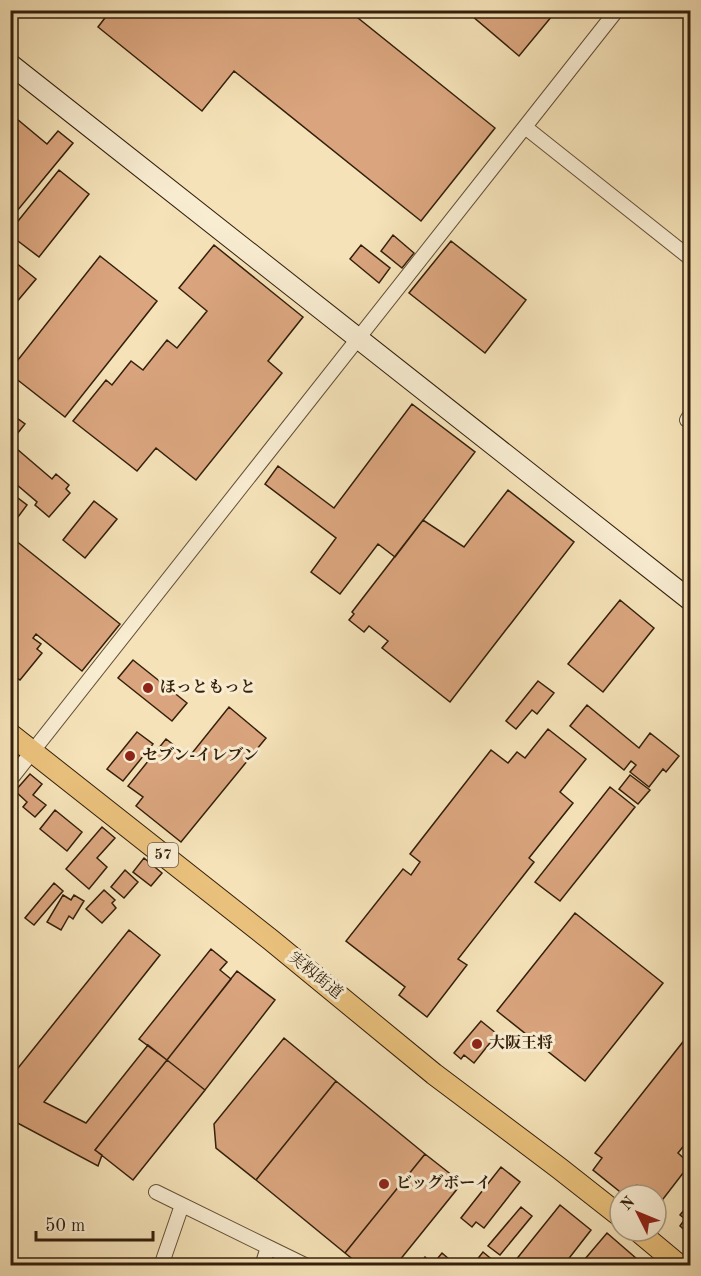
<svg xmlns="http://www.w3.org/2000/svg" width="701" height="1276" viewBox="0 0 701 1276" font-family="'Old Standard TT','Noto Serif JP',serif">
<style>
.building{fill:#daa57e;stroke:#331f0b;stroke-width:1.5}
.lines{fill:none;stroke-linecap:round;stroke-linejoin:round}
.street-casing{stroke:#645036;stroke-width:16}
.secondary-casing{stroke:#331f0b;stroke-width:22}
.primary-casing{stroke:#331f0b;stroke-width:23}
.street{stroke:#f8ecd1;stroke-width:14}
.secondary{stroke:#f8ecd1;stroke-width:20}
.primary{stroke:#eac17c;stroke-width:21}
.poi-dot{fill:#8f2418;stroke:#f8ecd1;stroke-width:2}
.labels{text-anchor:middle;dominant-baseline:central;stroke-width:6;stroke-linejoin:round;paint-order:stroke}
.shield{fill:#f8ecd1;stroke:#6e5c46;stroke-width:1.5}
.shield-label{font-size:15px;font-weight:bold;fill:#331f0b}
.poi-label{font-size:16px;font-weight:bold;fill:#331f0b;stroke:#f8ecd1;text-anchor:start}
.street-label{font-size:16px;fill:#331f0b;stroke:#f8ecd1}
</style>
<rect width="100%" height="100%" fill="#f5e2b8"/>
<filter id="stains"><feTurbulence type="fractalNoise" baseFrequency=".00333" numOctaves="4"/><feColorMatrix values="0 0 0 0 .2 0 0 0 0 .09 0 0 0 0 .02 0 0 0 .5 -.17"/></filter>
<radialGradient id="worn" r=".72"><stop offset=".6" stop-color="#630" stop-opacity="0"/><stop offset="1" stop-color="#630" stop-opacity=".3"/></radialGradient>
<!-- building -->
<path class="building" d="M111,10H348L495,128L421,221L234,71L202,111L98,27Z
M465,10H557L519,56Z
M17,119L47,144L58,131L73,143L17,211L10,205V126Z
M59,170L89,194L39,257L10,235V231Z
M393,235L414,253L402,268L381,251Z
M451,241L526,300L485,353L409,293Z
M214,245L303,317L268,361L282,373L196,480L156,448L137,471L73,421L106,380L112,385L131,361L143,370L167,340L177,348L207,311L179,288Z
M361,245L390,268L379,283L350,259Z
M100,256L157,301L65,417L10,374V370Z
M10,258L36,279L10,310Z
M412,404L475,452L395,557L378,544L340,594L311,572L336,538L265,484L278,466L334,508Z
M10,413L25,424L13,439L10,437Z
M10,443L52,479L56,474L69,485L66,489L70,493L49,517L35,505L37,502L10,479Z
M508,490L574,542L450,702L382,648L388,641L369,626L364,632L349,620L354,614L352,612L423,520L464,547Z
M10,492L27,505L18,517L10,511Z
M94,501L117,519L85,558L63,540Z
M10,536L120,624L82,671L36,634L33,638L41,644L37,649L42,653L20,680L10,673Z
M620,600L654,628L603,692L568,664Z
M133,660L187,703L172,721L118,678Z
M538,681L554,693L537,714L532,710L516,729L506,721Z
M587,705L639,748L650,733L679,756L666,772L663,769L649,787L630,772L636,765L631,761L624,770L570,726Z
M229,707L266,738L181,842L136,806L143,797L128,786L166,739L189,757Z
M548,729L586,759L560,792L573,803L529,858L534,862L458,959L467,965L427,1017L399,995L405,987L346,941L403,869L411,875L420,862L410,854L491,750L508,763L517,752L525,758Z
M137,732L153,744L123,781L107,769Z
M30,774L42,784L33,795L46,805L35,817L23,807L27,802L15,791Z
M630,775L650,790L638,804L619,789Z
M610,787L635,807L560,901L535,882Z
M55,810L82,832L67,851L40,829Z
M102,827L115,838L97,858L107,867L89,889L66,869Z
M144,858L162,873L151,886L133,872Z
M125,870L138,882L124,898L111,887Z
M54,883L63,891L34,925L25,918Z
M104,890L115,900L112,903L116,908L102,923L86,909Z
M63,895L71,900L74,895L84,901L73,919L69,916L61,930L47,922Z
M575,913L663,983L585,1081L497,1011Z
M129,930L160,955L44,1102L86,1123L148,1045L167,1060L95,1150L102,1155L98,1166L10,1119V1078Z
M211,949L227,962L220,970L231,979L167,1060L139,1039Z
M237,971L275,1000L205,1090L167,1060Z
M481,1021L497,1034L474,1063L464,1055L461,1059L454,1053Z
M690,1033V1138L678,1153L690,1164L660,1203L656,1200V1195H650L637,1185L629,1195H624L593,1170L602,1158L595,1153Z
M284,1038L336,1081L256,1180L216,1148L214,1124Z
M167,1060L205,1090L133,1180L95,1150Z
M336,1081L425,1154L345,1253L256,1180Z
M425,1154L462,1183L395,1266H361L345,1253Z
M501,1167L520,1182L484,1228L476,1222L472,1227L461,1218Z
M690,1203V1235L680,1226L685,1219L680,1215Z
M560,1205L591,1230L563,1266H511Z
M521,1207L532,1216L500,1255L488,1246Z
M607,1233L644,1265V1266H579Z
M483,1252L495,1262L492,1266H472Z
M442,1253L457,1266H418L425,1257L433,1264Z"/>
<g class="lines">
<defs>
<path id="street" d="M525,127L690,258
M687,420L690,415
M10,780L617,10
M156,1192L268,1247
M161,1266L182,1205
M262,1266L268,1247L307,1266"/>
<path id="secondary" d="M10,64L690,600"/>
<path id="primary" d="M10,734L271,940L434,1074L559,1168L620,1216
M638,1231L680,1266"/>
</defs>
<!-- street casing -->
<use href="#street" class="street-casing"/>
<!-- secondary casing -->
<use href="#secondary" class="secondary-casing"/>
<!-- primary casing -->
<use href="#primary" class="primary-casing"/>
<!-- street -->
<use href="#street" class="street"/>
<!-- secondary -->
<use href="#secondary" class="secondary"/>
<!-- primary -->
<use href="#primary" class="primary"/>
</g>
<!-- markers -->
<g class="poi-dot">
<circle cx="148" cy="688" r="6"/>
<circle cx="130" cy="756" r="6"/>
<circle cx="477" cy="1044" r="6"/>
<circle cx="384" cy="1184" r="6"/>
</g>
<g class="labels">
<!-- shield labels -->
<rect class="shield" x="148" y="843" width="30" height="24" rx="4.5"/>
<g class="shield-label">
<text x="163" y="855">57</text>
</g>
<!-- poi labels -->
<g class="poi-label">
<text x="160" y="688">ほっともっと</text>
<text x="142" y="756">セブン-イレブン</text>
<text x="489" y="1044">大阪王将</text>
<text x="396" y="1184">ビッグボーイ</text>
</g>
<!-- street labels -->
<g class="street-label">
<text transform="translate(315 976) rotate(39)">実籾街道</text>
</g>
</g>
<!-- margin -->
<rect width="701" height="1276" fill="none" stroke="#f5e2b8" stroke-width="36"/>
<rect x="12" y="12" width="677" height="1252" fill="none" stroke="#331f0b" stroke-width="3"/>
<rect x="18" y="18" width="665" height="1240" fill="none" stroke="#331f0b" stroke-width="1.5"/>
<!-- north arrow -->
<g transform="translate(638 1213) rotate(313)"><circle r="28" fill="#f8ecd1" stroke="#a99a82" stroke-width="1.5"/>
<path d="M0-4.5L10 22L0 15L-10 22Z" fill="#8f2418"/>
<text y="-9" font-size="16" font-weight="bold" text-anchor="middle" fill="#331f0b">N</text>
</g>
<!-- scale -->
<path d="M36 1231v9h117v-9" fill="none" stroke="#331f0b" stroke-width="3"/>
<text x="45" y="1231" font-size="18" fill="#331f0b" stroke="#f8ecd1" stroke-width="4.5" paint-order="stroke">50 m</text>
<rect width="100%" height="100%" filter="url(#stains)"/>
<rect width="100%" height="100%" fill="url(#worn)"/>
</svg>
